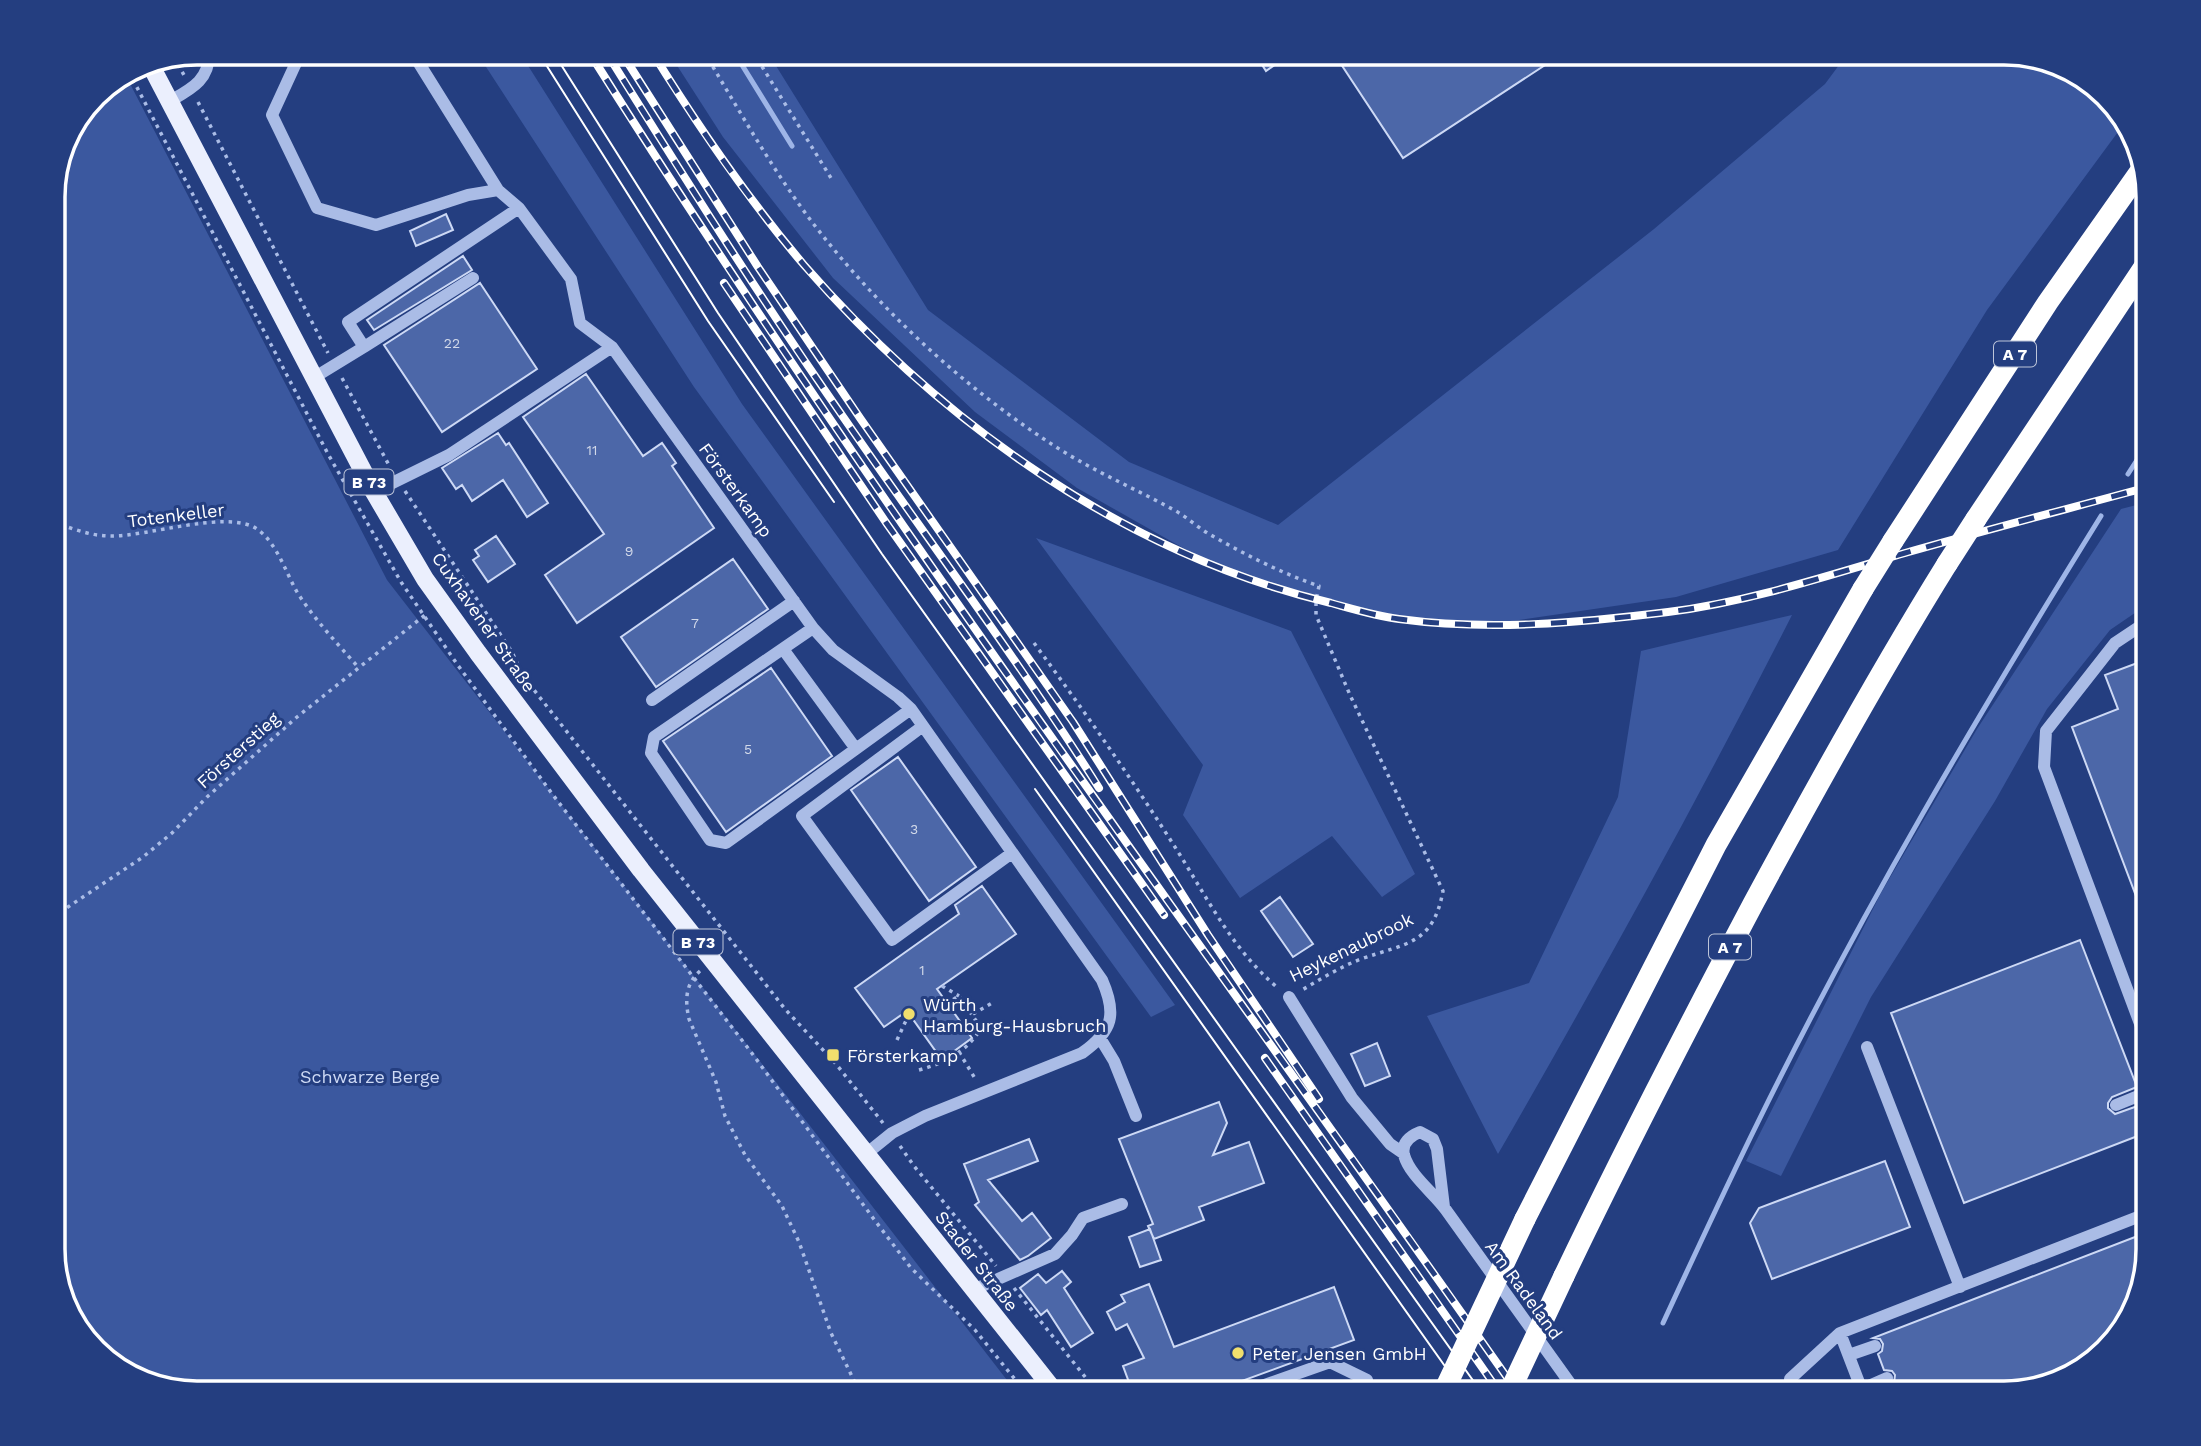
<svg xmlns="http://www.w3.org/2000/svg" width="2201" height="1446" viewBox="0 0 2201 1446" font-family="'Work Sans',sans-serif">
<style>
.green{fill:#3b589f}
.lines{fill:none;stroke-linecap:round;stroke-linejoin:round}
.stream{stroke:#9eb5e7;stroke-width:5}
.building{fill:#4c67a8;stroke:#cdd9f5;stroke-width:2}
.path{stroke:#aabce6;stroke-width:3.5;stroke-dasharray:3.5 5;stroke-linecap:butt}
.minor{stroke:#aabce6;stroke-width:12}
.major{stroke:#ebeffd;stroke-width:18}
.highway{stroke:#fff;stroke-width:21}
.tram{stroke:#fff;stroke-width:2}
.rail-casing{stroke:#fff;stroke-width:8}
.rail{stroke:#243e80;stroke-width:5;stroke-dasharray:16;stroke-linecap:butt}
.highway-bridge{stroke:#fff;stroke-width:21}
.poi-dot{fill:#f1df6d;stroke:#243e80;stroke-width:2.5}
.labels{text-anchor:middle;dominant-baseline:central;stroke-width:6;stroke-linejoin:round;paint-order:stroke}
.number-label{font-size:14px;fill:#d2d9e9}
.shield{fill:#243e80;stroke:#bdc5d9;stroke-width:2}
.shield-label{font-size:16px;font-weight:bold;fill:#fff}
.street-label{font-size:18px;fill:#fff;stroke:#243e80}
.poi-label{font-size:18px;fill:#fff;stroke:#243e80;text-anchor:start}
.park-label{font-size:18px;fill:#cdd9f5;stroke:#243e80}
.rim{fill:none;stroke:#fff;stroke-width:3.5}
</style>
<rect width="100%" height="100%" fill="#243e80"/>
<!-- green -->
<path class="green" d="M477,53H520L742,404L1175,1005L1151,1017L694,387Z
M669,53H768L928,310L1129,462L1278,525L1654,229L1825,84L1848,53H2005L2084,77L2126,121L1987,310L1838,550L1676,597L1492,624L1395,617L1222,570L1077,488L975,412L833,278L723,137Z
M125,74L387,580L1017,1393H196L117,1369L72,1322L53,1259V187L64,141L95,94Z
M2148,502V604L2110,630L2047,709L1995,801L1871,997L1781,1176L1746,1161L1881,893L1977,729L2121,509Z
M1036,538L1291,631L1415,874L1382,897L1332,836L1240,898L1183,815L1203,765Z
M1792,615C1699,798 1600,977 1498,1154L1427,1016L1529,983L1618,797L1641,651Z"/>
<g class="lines">
<!-- stream -->
<path class="stream" d="M734,52L792,146
M2128,474L2148,443
M1663,1323C1694,1256 1725,1189 1758,1122C1860,914 1979,713 2101,516"/>
</g>
<!-- building -->
<path class="building" d="M1254,52H1293L1266,71Z
M1333,52H1565L1403,158Z
M446,214L453,230L416,246L410,231Z
M463,256L472,270L374,330L367,320Z
M480,283L537,369L442,432L384,345Z
M586,374L643,456L662,443L676,463L672,466L714,528L577,623L545,575L604,534L523,417Z
M498,433L506,445L509,443L548,503L527,517L503,480L472,501L462,485L456,489L442,468Z
M496,536L515,564L488,582L473,560L479,556L475,550Z
M733,559L768,609L656,687L621,637Z
M2148,659V925H2147L2072,727L2118,709L2105,675Z
M771,668L832,756L726,832L663,741Z
M898,757L976,867L929,901L851,790Z
M982,886L1016,934L937,989L972,1038L942,1060L907,1011L884,1027L855,988L959,914L955,905Z
M1280,897L1313,944L1293,957L1261,911Z
M2080,940L2137,1087L2112,1097L2108,1103V1108L2115,1114L2143,1104L2148,1118V1132L1964,1203L1891,1013Z
M1377,1043L1390,1076L1365,1086L1351,1054Z
M1219,1102L1227,1123L1213,1155L1249,1142L1264,1183L1199,1207L1204,1220L1154,1239L1148,1226L1153,1224L1119,1139Z
M1029,1139L1038,1161L988,1180L1022,1221L1032,1213L1051,1238L1028,1256L1020,1260L975,1205L979,1202L964,1164Z
M1885,1161L1910,1227L1772,1279L1750,1223L1759,1208Z
M1150,1229L1161,1260L1140,1267L1129,1237Z
M2148,1232V1250L2124,1329L2076,1374L2005,1393H1893L1890,1386L1894,1383L1895,1375L1892,1371L1884,1370L1878,1354L1882,1351L1883,1344L1880,1339L1873,1338Z
M1062,1271L1071,1282L1064,1288L1093,1333L1071,1347L1047,1310L1041,1315L1020,1288L1038,1274L1046,1283Z
M1149,1284L1174,1347L1334,1287L1354,1340L1209,1393H1133L1123,1366L1144,1358L1127,1324L1116,1330L1107,1312L1125,1302L1121,1295Z"/>
<g class="lines">
<!-- path -->
<path class="path" d="M704,52C739,110 772,169 812,222C878,308 962,386 1053,445C1091,470 1134,488 1174,510C1187,517 1197,527 1209,534C1244,554 1281,573 1319,586L1316,600V615L1350,695L1443,891C1433,945 1406,943 1361,959C1340,967 1321,979 1302,990
M753,52L831,178
M174,57L185,77
M129,72L328,454L401,582L457,664L553,795L751,1052L873,1218L911,1268L975,1330L1026,1393
M198,102L328,353
M342,378L390,467
M405,491L512,652L523,676L785,1009L836,1064L883,1123
M53,522C71,528 90,536 110,536C146,537 228,509 257,529C277,543 285,571 297,592C314,619 337,643 358,667
M1034,643C1085,712 1134,782 1180,855C1210,903 1234,951 1278,988
M53,917L143,857L172,833L207,797L297,717L425,615
M700,971C685,984 685,1001 689,1019L716,1082L725,1116L745,1155L782,1206L799,1242L831,1333L860,1393
M942,986L959,996
M973,1014L994,1002
M897,1040L909,1014
M959,1052L976,1080
M919,1070C945,1063 968,1051 981,1028L959,996L947,1003
M900,1146L914,1166L996,1266
M1014,1288L1098,1393"/>
<!-- minor -->
<path class="minor" d="M301,52L272,115L317,208L376,225L468,195L498,190
M412,52L498,190L519,208L571,279L580,323L612,347L813,628L833,650L898,697L911,709L1102,980C1117,1014 1113,1031 1082,1053L925,1116L892,1133L866,1154
M170,101C191,89 210,80 209,52
M364,347L473,278
M315,377L364,347L348,322L519,208
M374,492L449,455L612,347
M2148,621L2115,643L2046,731L2044,767L2148,1045
M813,628L654,737L651,753L710,840L726,843L911,709
M783,649L856,749
M652,700L794,601
M923,726L802,816L892,940L1012,853
M1289,997L1352,1098L1390,1144L1403,1153
M1100,1038L1114,1061L1136,1116
M1867,1047L1960,1287
M2116,1105L2148,1092
M1444,1207L1437,1149L1433,1139L1420,1132C1410,1136 1401,1143 1404,1155C1410,1176 1434,1193 1446,1210C1490,1271 1533,1332 1577,1393
M973,1290L1055,1254L1072,1235L1083,1218L1122,1204
M1840,1333L1863,1393
M1849,1355L1875,1346
M1790,1379L1840,1333L2148,1213
M1862,1389L1887,1378
M1242,1393L1330,1362L1367,1380"/>
<!-- major -->
<path class="major" d="M149,62L374,492L425,579L478,653L641,870L1056,1393"/>
<!-- highway -->
<path class="highway" d="M1976,519L2148,261
M1893,541L2048,302L2141,170
M1525,1219L1716,845L1863,589
M1564,1276C1624,1150 1688,1027 1753,904C1815,789 1878,675 1947,564"/>
<!-- tram -->
<path class="tram" d="M538,52L708,321L834,502
M553,52L718,313L882,554L1482,1393
M1035,789L1464,1393"/>
<defs>
<path id="rail" d="M589,52C879,513 1206,948 1518,1393
M606,52C684,177 762,301 846,421C930,543 1020,662 1099,788
M621,52L758,267L860,418L1073,722L1208,935L1319,1099
M652,52C698,126 747,198 804,265C942,423 1125,554 1331,603C1353,609 1376,616 1399,619C1488,631 1579,623 1668,612C1748,602 1827,576 1905,553C1986,530 2067,509 2148,487
M724,283L887,524L1164,915
M1265,1058L1500,1393"/>
</defs>
<!-- rail casing -->
<use href="#rail" class="rail-casing"/>
<!-- rail -->
<use href="#rail" class="rail"/>
<!-- highway-bridge -->
<path class="highway-bridge" d="M1947,564L1976,519
M1863,589L1893,541
M1443,1393L1525,1219
M1509,1393L1564,1276"/>
</g>
<!-- markers -->
<g class="poi-dot">
<circle cx="909" cy="1014" r="7"/>
<rect x="826" y="1048" width="14" height="14" rx="3.5"/>
<circle cx="1238" cy="1353" r="7"/>
</g>
<g class="labels">
<!-- number labels -->
<g class="number-label">
<text x="452" y="343">22</text>
<text x="592" y="450">11</text>
<text x="629" y="551">9</text>
<text x="695" y="623">7</text>
<text x="748" y="749">5</text>
<text x="914" y="829">3</text>
<text x="922" y="970">1</text>
</g>
<!-- shield labels -->
<g class="shield">
<rect x="1994" y="341.5" width="42" height="25" rx="5"/>
<rect x="344.5" y="469.5" width="49" height="25" rx="5"/>
<rect x="673.5" y="929.5" width="49" height="25" rx="5"/>
<rect x="1709" y="934.5" width="42" height="25" rx="5"/>
</g>
<g class="shield-label">
<text x="2015" y="354">A 7</text>
<text x="369" y="482">B 73</text>
<text x="698" y="942">B 73</text>
<text x="1730" y="947">A 7</text>
</g>
<!-- street labels -->
<g class="street-label">
<text transform="translate(736 490) rotate(54)">Försterkamp</text>
<text transform="translate(176 515) rotate(-7)">Totenkeller</text>
<text transform="translate(484 622) rotate(55)">Cuxhavener Straße</text>
<text transform="translate(238 750) rotate(-42)">Försterstieg</text>
<text transform="translate(1351 947) rotate(-26)">Heykenaubrook</text>
<text transform="translate(977 1261) rotate(52)">Stader Straße</text>
<text transform="translate(1524 1290) rotate(54)">Am Radeland</text>
</g>
<!-- poi labels -->
<g class="poi-label">
<text x="923" y="1004">Würth<tspan x="923" dy="21">Hamburg-Hausbruch</tspan></text>
<text x="847" y="1055">Försterkamp</text>
<text x="1252" y="1353">Peter Jensen GmbH</text>
</g>
<!-- park labels -->
<g class="park-label">
<text x="370" y="1076">Schwarze Berge</text>
</g>
</g>
<!-- crop -->
<path d="M0 0H2201V1446H0ZM197 65H2004A132 132 0 0 1 2136 197V1249A132 132 0 0 1 2004 1381H197A132 132 0 0 1 65 1249V197A132 132 0 0 1 197 65Z" fill="#243e80" fill-rule="evenodd"/>
<path class="rim" d="M197 65H2004A132 132 0 0 1 2136 197V1249A132 132 0 0 1 2004 1381H197A132 132 0 0 1 65 1249V197A132 132 0 0 1 197 65Z"/>
</svg>
